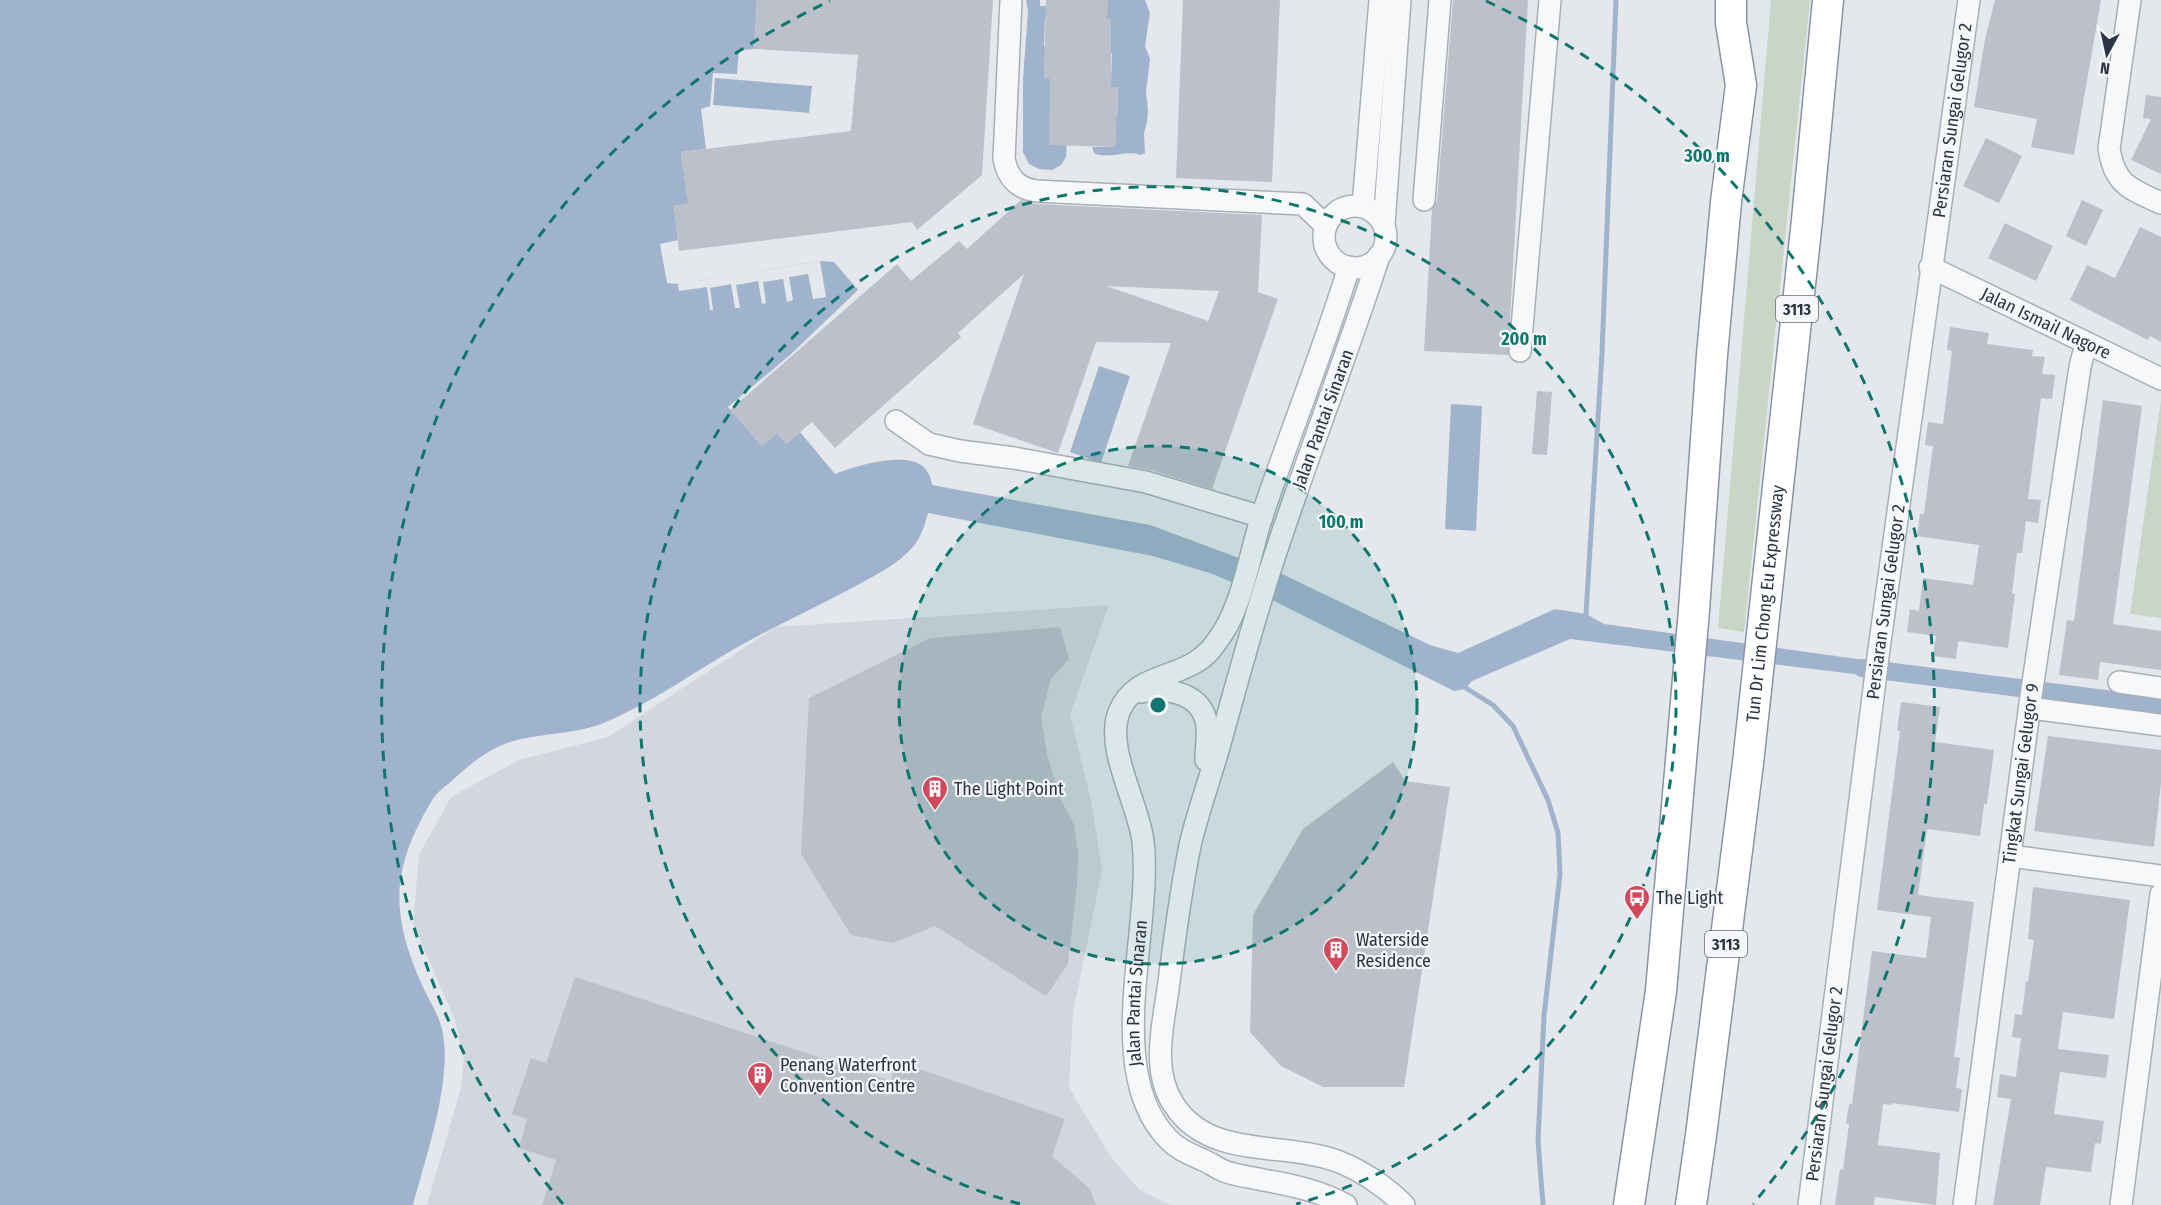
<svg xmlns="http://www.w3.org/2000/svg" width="2161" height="1205" viewBox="0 0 2161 1205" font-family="'Fira Sans Condensed',sans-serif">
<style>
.built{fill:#d2d6de}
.green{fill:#c9d6c5}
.water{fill:#9fb4cc}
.pier{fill:#e4e7ec}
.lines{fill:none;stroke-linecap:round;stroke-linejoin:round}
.stream{stroke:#9fb4cc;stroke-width:5}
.canal{stroke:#9fb4cc;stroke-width:18}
.building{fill:#bbc0ca;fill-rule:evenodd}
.minor-casing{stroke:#a9aeb7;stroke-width:24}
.highway-casing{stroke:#8b94a3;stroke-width:33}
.minor{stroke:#f7f8fa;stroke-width:21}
.highway{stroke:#fff;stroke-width:30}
.ring{fill:none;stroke:#0f766e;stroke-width:3;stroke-dasharray:10 8}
.labels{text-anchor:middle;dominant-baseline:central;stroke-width:4.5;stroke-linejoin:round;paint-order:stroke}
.shield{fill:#f4f6f9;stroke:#676e7b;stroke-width:1.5}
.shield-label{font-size:16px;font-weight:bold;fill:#2b3445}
.street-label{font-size:18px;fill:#2b3445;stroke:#f4f6f9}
.poi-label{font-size:18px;fill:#2b3445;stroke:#f4f6f9;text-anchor:start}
.centre{fill:#0f766e;stroke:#f4f6f9;stroke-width:3}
.ring-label{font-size:18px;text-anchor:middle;font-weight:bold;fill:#0f766e;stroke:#f4f6f9;stroke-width:4.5;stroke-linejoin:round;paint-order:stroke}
</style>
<rect width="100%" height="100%" fill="#e4e7ec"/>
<!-- built -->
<path class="built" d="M1109,605L1070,714L1091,801L1102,870L1073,1013L1069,1088L1111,1157L1140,1190L1170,1205H427L460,1091L464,1061L455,1020L413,924L419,855L451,797L519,760L608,737L776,627Z"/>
<!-- green -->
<path class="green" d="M1771,0H1810L1744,632L1718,628Z
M2161,400V618L2130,614Z"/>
<!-- water -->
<path class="water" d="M0,0H757L754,49L739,50L737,74L713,73L710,106L701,109L706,149L681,152L687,196L695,203L674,206L678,240L660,244L667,283L679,284L820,261L834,262L858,290L790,355L728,407L762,446L777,433L786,444L800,432L835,474C854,466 903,452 921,465C928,470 931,477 932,485L1150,525L1282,574L1430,645L1458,653L1555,609L1586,614L1604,624L1872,661L1870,676L1570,639L1472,681L1465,689L1454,691L1274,601L1213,574L1153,556L928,513C924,528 919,543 907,553C895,565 879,573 865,581C829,601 792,618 756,637C704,664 656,702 601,724C571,735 536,733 507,743C488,750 470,764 456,777C448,785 436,792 431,802C391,870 390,913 422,985C431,1005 442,1018 444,1041C449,1091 426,1156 413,1205H0Z
M1026,0H1040V6L1066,7L1071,18H1045L1044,46H1070V51L1045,50L1044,78L1070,79L1066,157L1061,165L1052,170L1039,169L1029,164L1023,152V79L1028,12Z
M1108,0H1145L1150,13L1145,46L1150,59L1146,92L1148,110L1147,122L1144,133L1145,153L1141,155C1126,149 1109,160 1094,153L1092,147H1115L1116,119L1093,115H1117L1118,88L1092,86L1085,80L1111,81L1112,53L1086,52L1111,46V19L1085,18Z
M715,78L812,86L809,113L713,105Z
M1099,366L1130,376L1101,463L1070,452Z
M1451,404L1482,406L1476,531L1445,529Z"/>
<!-- pier -->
<path class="pier" d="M820,261L826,297L813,299L808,274L789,277L793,300L787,302L783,279L763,282L766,303L762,304L758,281L736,285L740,308H735L731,284L710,288L713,310H710L707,287L679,291L678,284Z"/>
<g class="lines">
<!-- stream -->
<path class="stream" d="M1587,619L1586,614L1602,353L1616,0
M1461,685L1493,705L1513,726L1548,800L1558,833L1560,874L1544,1016L1538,1141L1543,1205"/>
<!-- canal -->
<path class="canal" d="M1862,668L2161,706"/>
</g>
<!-- building -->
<path class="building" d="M757,0H993L982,175L917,230L912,222L679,251L674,206L688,204L681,152L851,131L858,55L754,49Z
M1046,0H1108L1107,18L1111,19V87H1118L1115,147L1049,145L1050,78H1044Z
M1183,0H1280L1272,182L1176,178Z
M1453,0H1528L1508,355L1424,351L1432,209L1437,201Z
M1995,0H2101L2074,155L2031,147L2037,119L1974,107L1985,39Z
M2146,95L2161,97V174L2131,160L2151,119L2143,118Z
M1986,138L2022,156L1999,203L1963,186Z
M1021,200L1035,204L1262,215L1258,292L1278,299L1212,489L1150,470L1128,466L1171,343L1096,342L1058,453L973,424L1024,274L958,333L961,337L835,448L812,422L786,444L777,433L762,446L730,410L897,264L911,281L959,241L967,249ZM1106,286L1219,291L1208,321Z
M2082,200L2103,210L2086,246L2066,236Z
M2005,223L2053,246L2036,281L1988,258Z
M2140,227L2161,237V342L2150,336L2148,340L2070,300L2087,265L2115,278Z
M1950,327L1989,333L1987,344L2033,350L2032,356L2045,357L2042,374L2055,375L2052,399L2041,398L2028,499L2041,500L2038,523L2026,521L2022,553H2017L2012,593L2015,594L2008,648L1958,641L1956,659L1933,656L1936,636L1907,632L1910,609L1919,611L1923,578L1973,585L1979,545L1917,536L1920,514H1924L1933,446L1925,445L1928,422L1943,424L1952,351L1947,350Z
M1537,391L1552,392L1547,455L1532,454Z
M2103,400L2142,406L2113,624L2161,631V670L2100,662L2098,680L2059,675L2067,620L2074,621Z
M1060,627L1069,659L1051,679L1041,717L1047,754L1061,800L1074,824L1078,853L1077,885L1068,964L1046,996L935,926L893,943L851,935L801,854L809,698L930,638Z
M1901,702L1940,707L1935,742L1994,750L1987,804H1984L1980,836L1927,829L1918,895L1974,902L1954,1057L1960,1058L1956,1088L1962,1089L1959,1112L1892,1103L1891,1105L1883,1104L1878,1145L1940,1153L1936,1205L1875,1197L1874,1205H1835L1840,1169L1843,1170L1849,1124L1846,1123L1849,1104H1852L1872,951L1926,958L1931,917L1877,910L1900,731H1897Z
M2048,736L2161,750V783L2154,847L2034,831Z
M1393,762L1405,781L1450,787L1404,1087H1323L1281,1066L1250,1032L1253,915L1303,829Z
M2033,887L2130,900L2114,1019L2063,1012L2058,1049L2109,1055L2106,1078L2060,1072L2054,1114L2104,1121L2101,1144L2095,1143L2091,1172L2046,1167L2040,1205H1993L2011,1099L1997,1097L2000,1074L2016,1077L2021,1038L2012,1037L2015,1014L2022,1015L2026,981L2028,982L2034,940L2028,939Z
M575,977L891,1081L896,1061L1065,1119L1052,1156L1090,1189L1096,1205H542L556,1160L519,1148L527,1119L512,1114L531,1058L546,1063Z"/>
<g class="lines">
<defs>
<g id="minor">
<path d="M1011,0L1004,159C1008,178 1017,188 1036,191L1303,204L1326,226"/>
<path d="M2130,0L2109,149C2115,185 2130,189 2161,203"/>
<path d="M1424,200L1440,0"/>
<circle cx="1355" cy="237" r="31"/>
<path d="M1363,206L1380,0"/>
<path d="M1384,225L1400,0"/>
<path d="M1379,256C1348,352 1311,447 1279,543C1256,610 1238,679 1219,747C1210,778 1199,809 1191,841C1181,887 1175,935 1169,982C1164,1022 1150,1069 1174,1105C1210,1160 1283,1141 1337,1161C1361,1170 1386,1187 1404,1205"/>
<path id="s1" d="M1930,267L2161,379"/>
<path d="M1520,351L1550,0"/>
<path d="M896,421L929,444L960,451L1014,458L1146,482L1262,517"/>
<path d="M2119,682L2161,688"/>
<path d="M1141,692C1168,687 1203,693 1207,726C1208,738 1206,748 1206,760"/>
<path d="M2030,708L2161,725"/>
<path d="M2010,856L2161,876"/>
<path id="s2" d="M1346,1205C1320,1191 1292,1185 1263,1180C1251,1177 1236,1176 1224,1171C1217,1168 1210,1163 1203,1160C1190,1154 1179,1150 1169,1140C1101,1072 1153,929 1143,841C1138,802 1105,749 1119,712C1133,678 1167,679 1194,663C1207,656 1214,646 1222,634C1242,604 1250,555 1261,519C1289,435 1323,352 1349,267"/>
<path id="s3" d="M1809,1205L1879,649L1969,0"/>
<path id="s4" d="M1964,1205L2031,696L2080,367L2086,343"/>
<path d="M2121,1205L2161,894"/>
</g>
<g id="highway">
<path d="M1629,1205L1661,991L1694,610L1712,355L1726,202L1741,85L1731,23V0"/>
<path id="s5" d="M1691,1205L1701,1135L1748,763L1807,220L1828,0"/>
</g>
</defs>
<!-- minor casing -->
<use href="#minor" class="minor-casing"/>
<!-- highway casing -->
<use href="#highway" class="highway-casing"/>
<!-- minor -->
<use href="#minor" class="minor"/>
<!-- highway -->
<use href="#highway" class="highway"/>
</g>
<!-- distance rings -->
<circle cx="1158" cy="705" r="259" fill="#0f766e" fill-opacity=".12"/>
<g class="ring">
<circle cx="1158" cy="705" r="259"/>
<path d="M1020 1204A518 518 0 1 1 1296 1204"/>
<path d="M563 1204A777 777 0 0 1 830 1M1486 1A777 777 0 0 1 1753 1204"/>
</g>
<!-- icons -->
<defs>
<symbol id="building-pin" viewBox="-11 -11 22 30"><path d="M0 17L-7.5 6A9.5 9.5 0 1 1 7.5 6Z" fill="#d1495b" stroke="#f4f6f9"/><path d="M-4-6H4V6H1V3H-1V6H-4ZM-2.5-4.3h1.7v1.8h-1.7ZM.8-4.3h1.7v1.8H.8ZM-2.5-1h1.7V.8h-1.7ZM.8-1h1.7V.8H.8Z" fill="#fff"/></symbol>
<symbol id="bus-pin" viewBox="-11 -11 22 30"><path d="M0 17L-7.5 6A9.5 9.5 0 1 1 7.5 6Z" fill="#d1495b" stroke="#f4f6f9"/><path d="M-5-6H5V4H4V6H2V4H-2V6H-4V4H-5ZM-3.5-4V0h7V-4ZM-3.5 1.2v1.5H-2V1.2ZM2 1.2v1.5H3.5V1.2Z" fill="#fff"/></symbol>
</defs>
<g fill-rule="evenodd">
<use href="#building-pin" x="920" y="774" width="30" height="40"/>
<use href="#bus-pin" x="1622" y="883" width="30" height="40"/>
<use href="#building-pin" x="1321" y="935" width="30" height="40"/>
<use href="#building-pin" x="745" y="1060" width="30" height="40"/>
</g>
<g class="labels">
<!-- shield labels -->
<g class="shield">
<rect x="1776" y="296" width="42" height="26" rx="4.5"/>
<rect x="1705" y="931" width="42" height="26" rx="4.5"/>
</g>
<g class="shield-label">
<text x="1797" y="309">3113</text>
<text x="1726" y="944">3113</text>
</g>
<!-- street labels -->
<g class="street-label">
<text stroke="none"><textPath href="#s3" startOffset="1094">Persiaran Sungai Gelugor 2</textPath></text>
<text stroke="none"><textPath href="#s1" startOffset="129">Jalan Ismail Nagore</textPath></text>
<text transform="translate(1323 419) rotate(-70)">Jalan Pantai Sinaran</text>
<text stroke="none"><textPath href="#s3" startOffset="608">Persiaran Sungai Gelugor 2</textPath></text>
<text stroke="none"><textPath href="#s5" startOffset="606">Tun Dr Lim Chong Eu Expressway</textPath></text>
<text stroke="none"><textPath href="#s4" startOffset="435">Tingkat Sungai Gelugor 9</textPath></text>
<text stroke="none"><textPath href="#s2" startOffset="346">Jalan Pantai Sinaran</textPath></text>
<text stroke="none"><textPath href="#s3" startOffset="122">Persiaran Sungai Gelugor 2</textPath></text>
</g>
<!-- poi labels -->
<g class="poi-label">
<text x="954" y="789">The Light Point</text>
<text x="1656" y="898">The Light</text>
<text x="1356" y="940">Waterside<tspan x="1356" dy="21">Residence</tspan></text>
<text x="780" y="1065">Penang Waterfront<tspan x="780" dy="21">Convention Centre</tspan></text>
</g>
</g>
<circle cx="1158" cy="705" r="9" class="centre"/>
<g class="ring-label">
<text x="1707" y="162">300 m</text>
<text x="1524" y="345">200 m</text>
<text x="1341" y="528">100 m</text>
</g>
<!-- north arrow -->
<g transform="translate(2107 54) rotate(188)" stroke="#f4f6f9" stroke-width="4.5" paint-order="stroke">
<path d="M0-4.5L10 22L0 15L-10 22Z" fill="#2b3445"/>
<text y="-9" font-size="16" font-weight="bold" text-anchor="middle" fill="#2b3445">N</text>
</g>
</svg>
